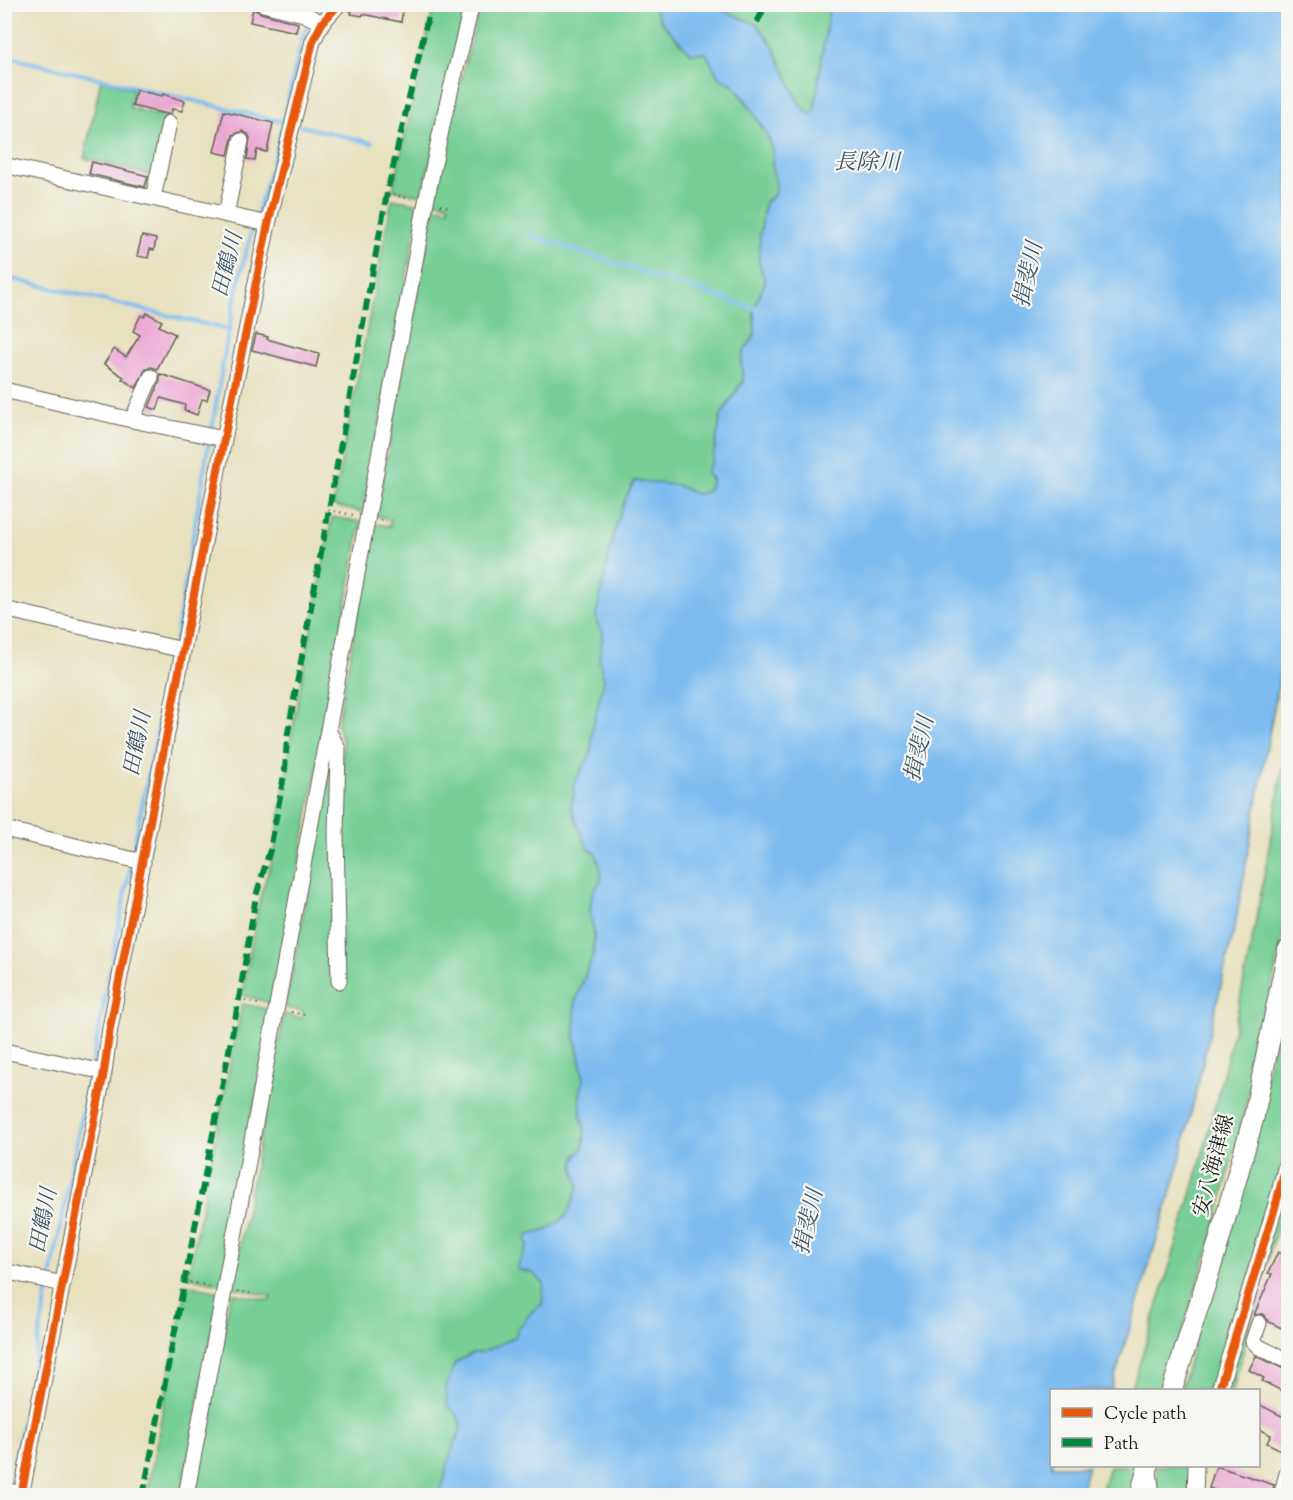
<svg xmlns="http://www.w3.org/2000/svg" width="1293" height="1500" viewBox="0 0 1293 1500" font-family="'Sorts Mill Goudy','Noto Serif JP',serif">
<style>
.green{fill:#77cf95;stroke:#4a7658;stroke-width:1.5}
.water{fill:#7cbcf0;stroke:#4c6c86;stroke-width:1.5}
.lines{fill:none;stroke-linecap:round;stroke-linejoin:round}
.stream{stroke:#7cbcf0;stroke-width:4}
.building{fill:#eba7d3}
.minor-casing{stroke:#636155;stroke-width:17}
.major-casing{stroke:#636155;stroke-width:22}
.path{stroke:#636155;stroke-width:2;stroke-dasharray:1.5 4.5;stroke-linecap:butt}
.minor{stroke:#fff;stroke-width:15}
.major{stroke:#fff;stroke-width:20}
.quiet{stroke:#00873e;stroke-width:6;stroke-dasharray:12 6;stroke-linecap:butt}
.cycleway-casing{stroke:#f6f6f2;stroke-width:11}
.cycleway{stroke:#e8590c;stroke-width:8}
.labels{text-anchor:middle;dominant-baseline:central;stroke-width:4.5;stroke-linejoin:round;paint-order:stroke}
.street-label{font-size:21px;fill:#1c1c1c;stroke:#f6f6f2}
.water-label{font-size:22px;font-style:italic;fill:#3e5466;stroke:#f6f6f2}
</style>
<rect width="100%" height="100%" fill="#f6f6f2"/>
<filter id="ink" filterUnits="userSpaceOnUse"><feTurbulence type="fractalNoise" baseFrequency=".0167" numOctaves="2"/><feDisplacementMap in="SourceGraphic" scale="12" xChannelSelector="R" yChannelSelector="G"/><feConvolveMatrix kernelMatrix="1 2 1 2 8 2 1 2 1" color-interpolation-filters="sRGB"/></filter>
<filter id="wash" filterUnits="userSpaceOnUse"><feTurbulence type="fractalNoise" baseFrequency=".008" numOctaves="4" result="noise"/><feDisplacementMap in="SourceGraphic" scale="24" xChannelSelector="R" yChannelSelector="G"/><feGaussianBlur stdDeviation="1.35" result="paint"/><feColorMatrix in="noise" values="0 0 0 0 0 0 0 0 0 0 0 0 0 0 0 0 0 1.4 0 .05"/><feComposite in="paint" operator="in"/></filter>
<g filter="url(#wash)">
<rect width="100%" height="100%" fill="#e7e1be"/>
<!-- green -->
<path class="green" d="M434,5H467L422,195L393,190Z
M480,5H653L660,20L690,53L706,52L719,78L731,82L752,110L769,140L773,152L772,168L777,183L774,195L765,202L760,236L759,262L765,282L754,308L755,335L744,351L741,361L743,380L721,416L712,463L708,467L712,484L677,563L594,933L593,955L575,1003V1038L584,1079L580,1093L581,1114L585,1133L583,1149L576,1155L573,1166L579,1185L556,1281L446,1495L192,1496L231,1293L270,1300L271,1296L232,1287L284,1014L302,1018L303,1011L285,1008L332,761L341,839L343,742L337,726L374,524L390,526V519L376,516L434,207L449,209V205L435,201L450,123Z
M699,5H840L812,138L699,7Z
M101,80L134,89L130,108L168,117L155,176L84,158Z
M392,199L420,204L363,512L333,506Z
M332,517L361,522L274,1004L242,995L261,893L274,855L287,770L291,738Z
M1288,735V912L1243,1116L1212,1238L1164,1390H1131C1162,1292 1193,1195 1218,1095C1248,976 1268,856 1288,735Z
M1288,993V1139L1272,1201L1215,1390H1181Z
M242,1004L272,1010L221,1284L188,1277Z
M1288,1163V1187L1233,1388L1232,1390H1222Z
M187,1285L219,1292L181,1495L146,1496Z
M1109,1466H1141L1133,1495L1100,1496Z
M1157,1466H1192L1190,1495H1157Z"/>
<!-- water -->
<path class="water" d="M699,5V7L711,5L758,25L773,46L799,103L810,114L814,111L828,15L827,5H1288V628L1236,921L1177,1173L1111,1390H1052V1466H1088L1079,1495H437C447,1482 446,1462 453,1447C456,1439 461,1434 461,1425C460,1417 453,1410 447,1406L446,1387L455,1363L473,1353L483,1352L515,1337L518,1328C528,1321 529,1309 542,1305L544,1284L533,1273L518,1270V1265L528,1246L526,1240L528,1235L548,1230L567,1215L579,1186C575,1171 569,1160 583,1149L585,1133L581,1114L580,1093L584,1079L575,1038V1003L593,955L594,933L590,913L592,893L601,880V870L596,854L587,847L571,808L574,793L573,785L591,753L592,730L604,680L599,659L603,632L597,623L596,614C607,574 612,516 635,481L677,485L695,494L704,493L709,489L712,479L707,474L708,467L712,463L721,416L743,381L741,361L744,351L755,335L754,308L765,282L759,262L760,236L765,202C784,193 773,179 772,166C772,161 774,156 773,151C771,138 742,93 732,84C729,81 723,80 719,78L706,53H690L660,20L653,5Z"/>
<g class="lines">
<!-- stream -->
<path class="stream" d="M313,15L321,4
M4,56L284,122
M301,126L372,143
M256,217L276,152L301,43L309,22
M529,235L759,310
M4,277L230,330
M211,434C223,364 233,292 254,224
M175,644L209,441
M132,856L173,651
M92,1065L131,863
M51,1277L90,1072
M10,1489L49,1284"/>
</g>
<g id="blocks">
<!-- building -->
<path class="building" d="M349,4H401L400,8L403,9L401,22L363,14L362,16L351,14L352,11L347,10Z
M253,9L261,13L298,23L296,32L250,22Z
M136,90L162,96L163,94L185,101L182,111L172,109L171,114H166L132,106Z
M224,111L273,123L267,152L257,150L255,160L247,159L250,138L248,134L242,131L233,135L228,155L214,152Z
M92,162L148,176L145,187L89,174Z
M142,236L156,239L154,250L150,249L148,258L137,256Z
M147,313L162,321L159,326L175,334L157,369L151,367L145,370L136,388L122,379L124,377L104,364L114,349L126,357L140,335L133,331L141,315L144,317Z
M256,334L268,337L267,339L319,354L316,367L252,350Z
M160,374L210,390L207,400L202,399L197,415L184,410L185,405L161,398L157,410L149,407L160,381Z
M1278,1252L1288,1257V1284L1282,1298L1288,1301V1331L1269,1322L1263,1314L1254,1315L1272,1274L1268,1273Z
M1256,1356L1288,1371V1394L1262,1381L1264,1378L1249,1370Z
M1258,1404L1288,1419V1435L1281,1450L1267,1443L1271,1435L1258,1429Z
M1216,1466L1274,1485L1272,1496H1231L1209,1488Z"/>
</g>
</g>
<g filter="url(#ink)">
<use href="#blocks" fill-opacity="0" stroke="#636155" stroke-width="1.5"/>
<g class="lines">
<defs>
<path id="minor" d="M263,4L304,14L322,23
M4,165L268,224
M153,198L169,123
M226,215L241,141
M4,390L132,420L224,439
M132,420L151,377
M4,609L183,650
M328,730L338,749L336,834L339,981
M4,829L143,862
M4,1051L104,1072
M4,1271L63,1284
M1259,1323L1253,1341L1259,1347L1288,1361
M1219,1390L1276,1204L1288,1157
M1149,1471L1152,1496
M4,1490L22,1494
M21,1496L104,1072L110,1028L224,439L268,224L313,41L322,23L339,4
M186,1496L426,202L443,121L472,4
M1195,1496L1196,1466
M1281,1496L1288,1470"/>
<path id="major" d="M1172,1390L1219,1241L1254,1116L1288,950
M1140,1496L1148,1466"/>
</defs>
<!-- minor casing -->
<use href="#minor" class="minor-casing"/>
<!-- major casing -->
<use href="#major" class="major-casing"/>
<!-- path -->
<path class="path" d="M387,193L411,199
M440,205L448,207
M328,510L354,515
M381,520L387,522
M239,999L262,1005
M291,1012L304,1015
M184,1281L211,1286
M237,1291L250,1293"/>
<!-- minor -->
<use href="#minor" class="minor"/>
<!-- major -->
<use href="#major" class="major"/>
<!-- quiet -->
<path class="quiet" d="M757,22L767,4
M143,1496L239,999L256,896L270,850L285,770L287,738L387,193L431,4"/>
<defs>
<path id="cycleway" d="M1219,1390L1276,1204L1288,1157
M21,1496L104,1072L110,1028L224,439L268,224L313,41L322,23L339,4"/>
</defs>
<!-- cycleway casing -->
<use href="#cycleway" class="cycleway-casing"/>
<!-- cycleway -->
<use href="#cycleway" class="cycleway"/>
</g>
</g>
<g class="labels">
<!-- street labels -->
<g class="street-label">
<text transform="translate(1215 1166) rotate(-75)">安八海津線</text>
</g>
<!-- water labels -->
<g class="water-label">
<text x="867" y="164">長除川</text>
<text transform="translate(229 265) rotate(-76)">田鶴川</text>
<text transform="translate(1030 275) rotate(-78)">揖斐川</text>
<text transform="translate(139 744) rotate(-79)">田鶴川</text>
<text transform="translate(921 749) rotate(-77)">揖斐川</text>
<text transform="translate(45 1221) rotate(-79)">田鶴川</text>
<text transform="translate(810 1222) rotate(-77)">揖斐川</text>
</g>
</g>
<!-- margin -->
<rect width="1293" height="1500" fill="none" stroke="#f6f6f2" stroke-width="24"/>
<!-- legend -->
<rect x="1050" y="1389" width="210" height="78" fill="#f6f6f2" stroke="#9f9f9c" stroke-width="1.5"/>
<rect x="1062" y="1408" width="30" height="9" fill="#e8590c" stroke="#9f9f9c" stroke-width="1.5"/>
<text x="1104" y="1419" font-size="18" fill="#1c1c1c">Cycle path</text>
<rect x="1062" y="1438" width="30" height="9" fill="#00873e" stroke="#9f9f9c" stroke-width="1.5"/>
<text x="1104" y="1449" font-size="18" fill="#1c1c1c">Path</text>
</svg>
